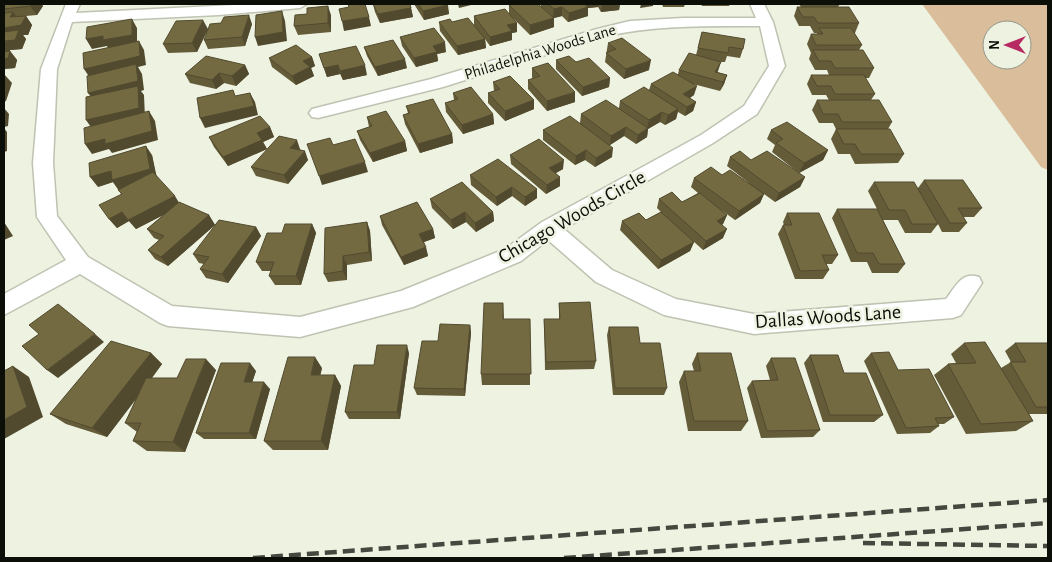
<svg xmlns="http://www.w3.org/2000/svg" width="1052" height="562" viewBox="0 0 1052 562" font-family="'Alegreya Sans',sans-serif">
<style>
.green{fill:#dabd9a;fill-rule:evenodd}
.lines{fill:none;stroke-linecap:round;stroke-linejoin:round}
.minor-casing{stroke:#bec3b2;stroke-width:3}
.minor{fill:#fff;fill-rule:evenodd}
.rail{stroke:#45483f;stroke-width:4.5;stroke-dasharray:12 6;stroke-linecap:butt}
.wall{fill:#645b39}
.shaded-wall{fill:#514a2e}
.building{fill:#746a42;stroke:#514a2e}
.labels{text-anchor:middle;dominant-baseline:central;stroke-width:5;stroke-linejoin:round;paint-order:stroke}
.far-street-label{font-size:16px;fill:#0c0e08;stroke:#edf2e1}
.street-label{font-size:20px;fill:#0c0e08;stroke:#edf2e1}
</style>
<rect width="100%" height="100%" fill="#edf2e1"/>
<!-- green -->
<path class="green" d="M922,4H1048V170L1041,167ZM992,30H1022V60H992Z"/>
<g class="lines">
<defs>
<path id="minor" d="M66,4H80L76,13L253,4H307L300,8L219,15L72,22L57,69L53,163L57,216L88,257L172,306L300,317L401,291L505,249L542,222L701,135L744,106L769,66L760,26C708,26 656,25 606,36L443,87L318,118L312,117L309,113L312,109L431,79L597,29L630,21L683,18H756L750,4H764L773,22L785,66L757,114L713,143L564,229L612,270L676,299L754,314L946,299C956,286 962,271 979,277L982,283L961,315L953,318L754,334L664,315L596,282L548,240L521,261L413,307L300,337L168,326L160,323L80,274L4,315V294L66,260L37,217L33,163L41,69Z"/>
</defs>
<!-- minor casing -->
<use href="#minor" class="minor-casing"/>
<!-- minor -->
<use href="#minor" class="minor"/>
<!-- rail -->
<path class="rail" d="M863,543L1048,546
M253,558L1048,500
M564,558L1048,523"/>
</g>
<!-- wall -->
<path class="wall" d="M4,4H41L43,6L37,15L26,16L32,25L28,35H23L26,39L22,49L10,50V51L17,60L15,68L4,69Z
M373,4L411,8L413,17L380,23L375,12Z
M414,4H447L449,14L424,20Z
M541,4H620L619,10L601,12L598,7L588,8V16L568,22L562,16L554,18V27L530,35L512,17L517,23V32L512,33V40L490,46L485,39L486,48L458,55L440,31L439,22H452L474,26V16L509,14V5L541,6Z
M662,4H685L684,7H663Z
M701,4H730L729,6H702Z
M787,4H840L838,7L859,23L855,33H854L862,45L859,50L874,68L869,78H865L875,94L871,100L892,122L888,129L904,154L898,163L855,164L850,154H838L831,139L836,129L833,123H819L812,110L817,100H829L826,95H812L807,84L811,75H829L827,70H815L809,59L811,53L807,44L811,34H817V33H814L810,26H799L794,16L797,7H801L799,4Z
M307,14L331,15V32L298,35L294,26Z
M221,23L252,24L245,46L208,49L204,40Z
M208,29L197,52L168,53L163,44Z
M702,32L743,49L740,58L727,56L725,62H721L717,72L727,75L724,84L720,91L693,84L694,95L690,98L696,102L693,111L685,116L678,112L676,119L665,125L660,122L648,129L647,137L636,144L624,136L610,145L612,157L595,167L585,160L575,165L543,140V130L580,123L581,114L619,108L620,101L649,90L651,84L678,74L679,70L696,55Z
M400,37L446,52L437,54L438,61L416,67L402,46Z
M608,43L649,70L624,79L605,62Z
M364,47L407,68L378,76L367,56Z
M319,54L367,75L343,80L340,74L327,77Z
M312,57L315,66L311,68L314,76L296,85L272,67L269,58Z
M556,60L576,62L610,78L609,87L582,96L556,69Z
M245,65L249,74L236,86L224,83L216,89L190,83L185,74Z
M532,68L575,102L547,111L528,89V80L533,79L532,77Z
M493,82L534,100V109L505,121L488,103V93L494,91Z
M453,93L493,114L494,124L463,134L446,112L445,103L454,100Z
M406,106L452,134L453,143L420,153L405,124L403,115L408,113Z
M367,117L405,141L407,151L373,162L360,140L357,131L369,127Z
M270,127L274,137L263,142L267,149L228,166L214,147L209,137Z
M771,130L828,150L823,160L799,173L772,152L775,145L767,139Z
M300,149L308,160L288,184L256,176L251,167Z
M152,155L156,176L179,203L209,215L215,225L168,266L155,259L148,250L159,240L154,238L147,229L165,214L136,229L129,221L117,228L109,219L121,194L113,182L98,187Z
M510,155L563,169L556,173L560,186L546,194L511,164Z
M730,157L751,160L805,177L800,187L775,202L764,194L760,203L735,220L717,207L727,215L723,224L722,225L723,238L703,250L663,214L694,242L690,251L658,269L620,230L622,221L646,220L661,212L657,208L659,199L682,202L698,193L691,187L694,178L722,175L749,183L727,166Z
M470,175L537,189V198L525,206L512,196L497,206L471,185Z
M924,180L982,208L974,217H963L967,223L959,232H942L938,224L931,233H905L898,220H883L905,264L898,273H872L867,262H851L832,218L837,209H877L868,191L874,182L918,188Z
M430,199L493,212L494,221L476,232L466,222L453,229L432,208Z
M787,213L838,255L832,264H826L829,270L823,279H795L778,234L783,225H784L783,222Z
M380,216L433,229L435,238L424,242L428,256L404,265L382,225Z
M367,222L370,231L372,261L347,265V280L328,282L324,274Z
M312,224L316,233L301,285H275L269,276L271,271H262L256,262L282,233Z
M256,227L261,236L228,283L206,278L200,269L204,264L199,263L193,254Z
M503,303L504,319H530V385H482L481,374Z
M559,303L596,361L594,369L545,370L544,319H559Z
M470,325L471,333L465,396L417,395L414,388L438,341Z
M609,327L640,343L667,388L664,395H613L607,335Z
M964,343L1001,368L1011,362L1005,351L1015,343L1048,345V414H1029L1033,421L1016,431L966,434L934,375L948,364L956,363L951,354Z
M151,353L162,364L152,378H177L216,370L185,452L147,451L133,441L137,432L125,423L137,398L107,437L66,424L50,414Z
M409,353L400,419H349L345,412L374,365Z
M697,353L748,421L741,431H688L679,382L684,371H694L692,364Z
M871,353L898,370L954,417L944,424H938L939,426L930,433L897,434L864,361Z
M810,355L844,373L883,415L874,422H823L804,363Z
M771,358L820,430L813,437L761,438L747,388L752,381L770,380L766,366Z
M322,368L320,375H335L341,386L328,450H273L264,441Z
M256,371L252,382L270,389L256,439H204L196,433Z"/>
<!-- shaded-wall -->
<path class="shaded-wall" d="M32,4H41L43,6L37,15L30,6Z
M458,4H475L459,8Z
M586,4H599L598,7L588,8V16L568,22L569,13L585,8Z
M602,4H620L619,10L601,12Z
M641,4H653V6L640,8Z
M448,5L449,14L424,20L423,11Z
M328,6L331,15V32L328,23Z
M562,7V16L554,18V27L530,35V25L553,18L554,9Z
M411,8L413,17L380,23L378,14Z
M282,11L285,21L287,41L258,46L255,37Z
M13,12L20,21L26,16L32,25L28,35H23L26,39L22,49L10,50V51L17,60L15,68L4,69V28Z
M249,15L252,24L245,46L242,37Z
M369,17L371,26L344,31L342,21Z
M132,19L137,28V44L109,50L107,46L92,49L86,39Z
M203,20L208,29L197,52L192,43Z
M517,23V32L512,33V40L490,46V37L507,25Z
M485,39L486,48L458,55L457,46Z
M139,41L144,50L146,65L138,67L142,74L144,90L141,91L144,95L145,118L93,130L86,120L95,102L88,93L90,78L84,69Z
M445,42L446,52L437,54L438,61L416,67L414,58L433,46Z
M312,57L315,66L311,68L314,76L296,85L292,76L303,61Z
M405,59L407,68L378,76L375,67Z
M651,60L649,70L624,79L626,69Z
M721,62L718,71L714,79L715,72Z
M245,65L249,74L236,86L232,76Z
M338,65L340,74L327,77L324,68Z
M365,65L367,75L343,80L340,71Z
M219,73L224,83L216,89L212,80Z
M4,74L12,83L6,101L4,102Z
M727,75L724,84L720,91L723,82Z
M610,78L609,87L582,96L583,87Z
M697,86L694,95L681,103L683,94Z
M575,92V102L547,111V101Z
M250,93L255,102L258,115L205,128L200,118Z
M534,100V109L505,121V111Z
M696,102L693,111L685,116L687,107Z
M4,108L9,114L8,126L4,127Z
M678,109L676,119L665,125L668,115Z
M149,111L155,121L158,140L112,153L109,149L92,154L85,144Z
M662,112L660,122L648,129L647,137L636,144L638,135L647,129L649,120Z
M493,114L494,124L463,134L462,125Z
M270,127L274,137L263,142L267,149L228,166L223,157L257,133Z
M626,127L624,136L610,145L611,136Z
M4,128L7,132V151L4,152Z
M452,134L453,143L420,153L418,144Z
M297,140L300,149L294,157L290,148Z
M405,141L407,151L373,162L370,153Z
M146,146L152,155L157,178L119,190L113,182L98,187L90,177Z
M613,148L612,157L595,167L596,158Z
M586,150L585,160L575,165L576,156Z
M828,150L823,160L799,173L804,163Z
M305,151L308,160L288,184L284,175Z
M564,160L563,169L549,177V168Z
M365,162L368,172L322,185L319,176Z
M560,177V186L546,194L547,185Z
M805,177L800,187L775,202L779,193Z
M512,187V196L497,206L496,197Z
M537,189V198L525,206V197Z
M764,194L760,203L735,220L739,211Z
M175,196L181,206L136,229L129,221L117,228L109,219L122,212Z
M465,212L466,222L453,229L451,220Z
M493,212L494,221L476,232L475,223Z
M209,215L215,225L168,266L161,257Z
M727,215L723,224L714,230L717,221Z
M4,222L13,236L4,240Z
M367,222L370,231L372,261L369,252Z
M312,224L316,233L301,285L296,276Z
M256,227L261,236L228,283L222,274Z
M433,229L435,238L421,243L419,234Z
M727,229L723,238L703,250L706,241Z
M694,242L690,251L658,269L661,260Z
M426,247L428,256L404,265L401,257Z
M343,256L347,265V280L343,271Z
M470,325L471,333L465,396L464,389Z
M95,334L104,342L58,378L47,370Z
M407,345L409,353L400,419L397,412Z
M151,353L162,364L107,437L92,428Z
M315,357L322,368L318,386L311,375Z
M206,359L216,370L185,452L173,442Z
M250,363L256,371L250,389L244,382Z
M13,366L29,377L43,417L4,439V420Z
M335,375L341,386L328,450L321,441Z
M264,382L270,389L256,439L249,433Z"/>
<!-- building -->
<path class="building" d="M4,4H32L30,6L4,9Z
M348,4H365L369,17L342,21L339,9L349,7Z
M373,4H410L411,8L378,14Z
M418,4H447L448,5L423,11Z
M515,4H538L554,18L530,25L509,5Z
M548,4H584L588,7L569,13L562,7L554,9Z
M328,6V23L294,26L295,15L307,14V8Z
M797,7H849L859,23H818L814,17H803Z
M505,9L517,23L507,25L512,31L490,37L474,16Z
M282,11L283,32L255,37L256,15Z
M13,12L10,17L26,16L21,25L4,28V13Z
M249,15L242,37L204,40L210,24L221,23L224,17Z
M468,18L485,39L457,46L439,22L450,19L452,22Z
M132,19V35L103,40V36L86,39L87,27Z
M203,20L192,43L163,44L176,21Z
M434,28L445,42L433,46L437,52L414,58L400,37Z
M819,28H851L862,45H816L811,34H823Z
M19,30L15,40L4,41V32Z
M702,32L745,39L743,49L729,47L728,53L698,48Z
M622,38L651,60L626,69L606,53L616,49L608,43Z
M393,40L405,59L375,67L364,47Z
M139,41L140,56L84,69L83,53Z
M296,45L312,57L303,61L310,67L292,76L269,58Z
M356,46L365,65L340,71L338,65L324,68L319,54Z
M813,50H863L874,68H835L831,61H819Z
M10,51L8,58L4,59V52Z
M689,53L721,62L715,72L727,75L723,82L679,70Z
M206,56L245,65L232,76L219,73L212,80L185,74Z
M569,56L576,62L589,58L610,78L583,87L556,60Z
M548,63L575,92L547,101L528,80L540,76L532,68Z
M136,64L138,81L88,93L87,76Z
M673,72L697,86L683,94L696,102L687,107L651,84Z
M811,75H864L875,94H835L831,86H817Z
M510,76L534,100L505,111L488,93L500,89L493,82Z
M138,86L139,108L86,120V97Z
M471,87L493,114L462,125L445,103L458,99L453,93Z
M644,87L678,109L668,115L662,112L649,120L620,101Z
M233,90L235,96L250,93L254,106L200,118L197,98Z
M433,99L452,134L418,144L403,115L410,113L406,106Z
M606,100L648,128L638,135L626,127L611,136L581,114Z
M817,100H879L892,122H842L838,114H823Z
M149,111L152,131L105,144V139L85,144L84,128Z
M386,111L405,141L370,153L357,131L372,126L367,117Z
M260,116L270,127L257,133L262,140L223,157L209,137Z
M570,116L613,148L596,158L586,150L576,156L543,130Z
M787,122L828,150L804,163L776,143L783,139L771,130Z
M836,129H890L904,154H861L855,144H844Z
M279,136L297,140L290,148L305,151L284,175L251,167Z
M330,138L333,145L355,139L365,162L319,176L307,144Z
M539,139L564,160L549,168L560,177L547,185L510,155Z
M146,146L150,169L112,180L111,171L90,177L89,163Z
M740,151L751,160L767,151L805,177L779,193L730,157Z
M498,159L537,189L525,197L512,187L496,197L470,175Z
M711,167L722,175L730,170L764,194L739,211L694,178Z
M153,172L175,196L128,220L122,212L109,219L99,205L122,194L118,190Z
M924,180H963L982,208H958L967,223H950Z
M462,182L493,212L475,223L465,212L451,220L430,199Z
M874,182H914L938,224H912L905,210H889Z
M672,192L682,202L700,193L727,215L717,221L727,229L706,241L659,199Z
M179,202L209,215L161,257L148,250L164,236L147,229Z
M417,202L433,229L419,234L426,247L401,257L380,216Z
M837,209H877L905,264H879L873,253H857Z
M661,212L694,242L661,260L622,221L639,213L646,220Z
M787,213H819L838,255H822L829,270L800,271L783,225H792Z
M219,220L256,227L222,274L200,269L209,257L193,254Z
M367,222L369,252L343,256V271L324,274L325,228Z
M285,224H312L296,276H269L274,262H256L267,233H282Z
M590,302L596,361L546,362L544,319H560L559,303Z
M484,303H503V319H530L531,374H481Z
M58,304L95,334L47,370L22,346L39,334L29,325Z
M440,324L470,325L464,389L414,388L422,341H438Z
M609,327H638L640,343H660L667,388H615Z
M111,341L151,353L92,428L50,414Z
M985,342L1033,421L981,424L948,364L976,363L964,343Z
M1015,343H1047L1048,345V407H1036L1010,362H1026Z
M377,345H407L397,412H345L354,365H374Z
M889,352L898,370L929,369L954,417L935,418L939,426L906,428L871,353Z
M697,353H731L748,421H694L684,371H701Z
M810,355H838L844,373H866L883,415H830Z
M288,357H315L311,375H335L321,441H264Z
M771,358H795L820,430L767,431L752,381L778,380Z
M186,359H206L173,442L133,441L141,423H125L146,378H177Z
M221,363H250L244,382H264L249,433H196Z
M13,366L27,407L4,420V371Z"/>
<g class="labels">
<!-- far-street labels -->
<g class="far-street-label">
<text transform="translate(540 52) rotate(-17)">Philadelphia Woods Lane</text>
</g>
<!-- street labels -->
<g class="street-label">
<text transform="translate(572 217) rotate(-30)">Chicago Woods Circle</text>
<text transform="translate(828 317) rotate(-4)">Dallas Woods Lane</text>
</g>
</g>
<!-- border -->
<rect width="1052" height="562" fill="none" stroke="#0c0e08" stroke-width="10"/>
<!-- north arrow -->
<g transform="translate(1007 45) rotate(270)"><circle r="24" fill="#edf2e1" stroke="#93978a"/>
<path d="M0-4L9 19L0 12L-9 19Z" fill="#b72a61"/>
<text y="-8" font-size="14" font-weight="bold" text-anchor="middle" fill="#0c0e08">N</text>
</g>
</svg>
